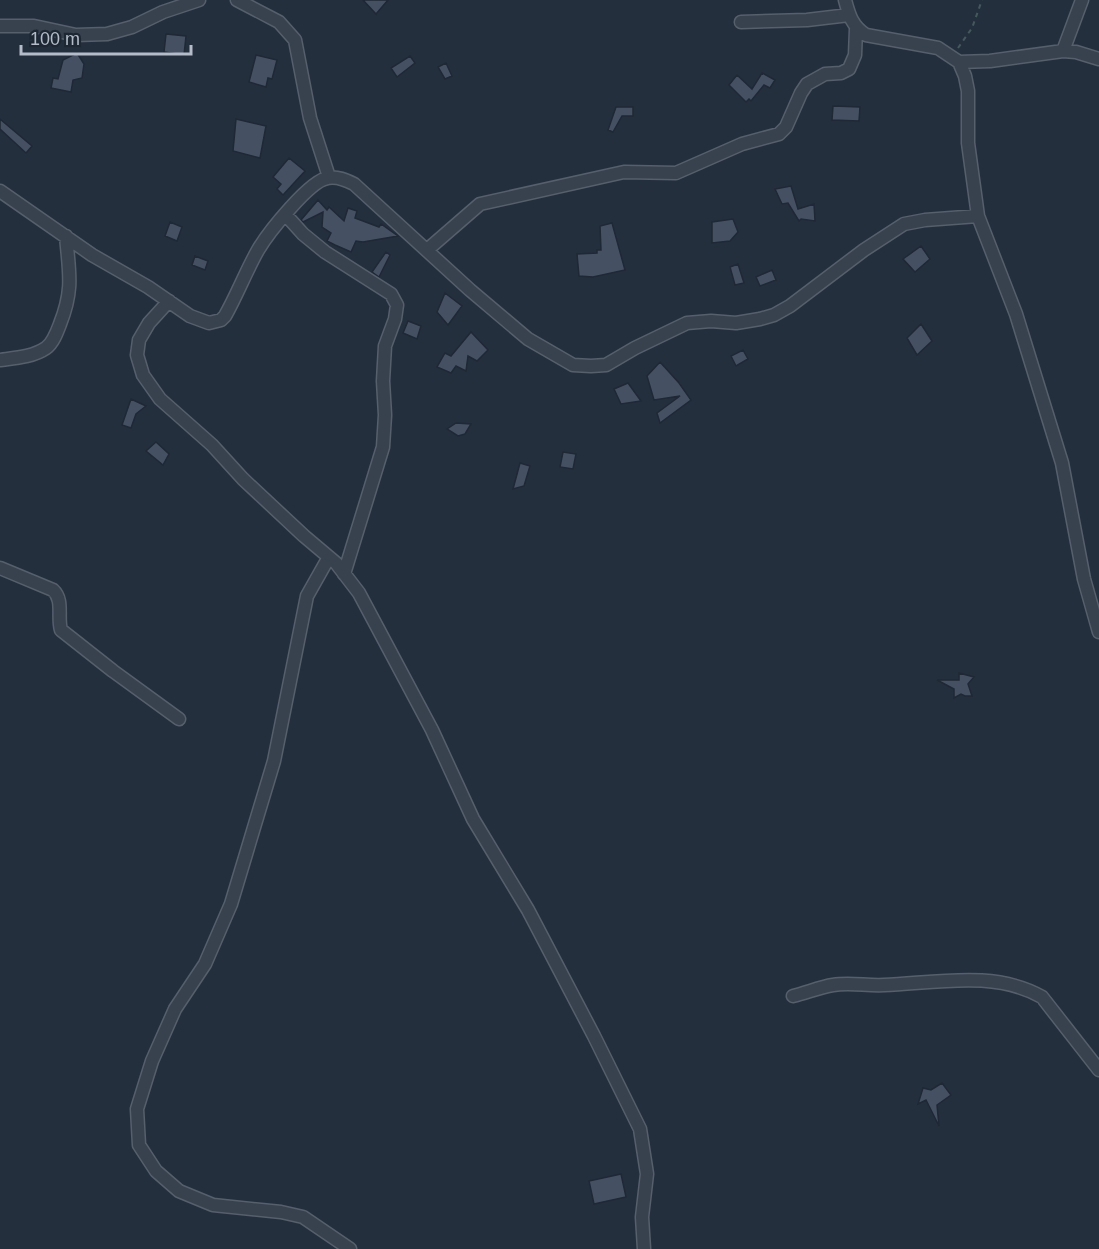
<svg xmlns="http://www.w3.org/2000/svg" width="1099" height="1249" viewBox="0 0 1099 1249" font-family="Helvetica,sans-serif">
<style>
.building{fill:#455162;stroke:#1f2835;stroke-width:1.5}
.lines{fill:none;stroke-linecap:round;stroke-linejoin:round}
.street-casing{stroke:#565f6c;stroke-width:15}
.path{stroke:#44595c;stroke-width:2;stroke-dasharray:4.5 4.5;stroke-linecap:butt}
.street{stroke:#38414e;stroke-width:12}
</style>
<rect width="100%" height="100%" fill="#242f3e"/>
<!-- building -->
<path class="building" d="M363,0H388L376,14Z
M166,34L186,36L184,55L164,52Z
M77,53L84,64L82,78L73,80L71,92L51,88L53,78L58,79L63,60Z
M256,55L277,60L272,79L268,78L266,87L249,82Z
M410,56L415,63L397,77L391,68Z
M446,63L452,76L445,79L438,67Z
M762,73L775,80L770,88L764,85L751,101L749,99L746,102L729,85L737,75L752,89Z
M833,106L860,107L859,121L832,120Z
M616,107H633V116H622L613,132L608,130Z
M0,119L32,146L26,153L0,129Z
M236,119L266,126L260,158L233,151Z
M289,158L305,171L283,195L277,189L281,184L273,177Z
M791,186L798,209L814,204L815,221L801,219L799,221L788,203L782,204L775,189Z
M318,200L327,210L329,207L344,221L348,208L357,211L355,218L379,227L381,224L398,236L363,242L356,241L351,252L335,245L327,241L331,233L322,227L323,212L303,222L301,220Z
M733,219L738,232L730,241L712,243V222Z
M170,222L182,227L177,241L165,236Z
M612,223L625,270L593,277L579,276L577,254L597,253V250H601L600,226Z
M921,246L930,259L915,272L903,259Z
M386,252L390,255L379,277L372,272Z
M195,256L208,261L205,270L192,265Z
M738,264L744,283L735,285L730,267Z
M772,270L776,280L760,286L756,277Z
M445,293L462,306L448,325L437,312Z
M408,321L421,326L417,339L403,333Z
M921,324L932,341L917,355L907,338Z
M471,332L488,350L477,361L468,356L466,371L456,366L451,373L437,367L445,353L451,356Z
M743,350L748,359L736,366L731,356Z
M660,362L679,383L691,400L660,423L657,413L680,396L654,400L647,376Z
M628,383L641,401L621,404L614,389Z
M131,399L146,406L136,414L131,428L122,425Z
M456,423L471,424L465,434L458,436L447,429Z
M156,442L169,454L163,465L146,451Z
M563,452L576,454L573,469L560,467Z
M520,463L530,466L524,486L513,489Z
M959,673L974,677L968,684L972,696H965L961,694L954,698V689L937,680H959Z
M942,1083L951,1095L937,1105L939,1126L926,1100L918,1104L923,1088L931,1090Z
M621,1174L626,1197L594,1204L589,1181Z"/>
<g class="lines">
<defs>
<path id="street" d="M237,0L279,22L295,40L310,118L329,177
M845,0C849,15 852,26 866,35L938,48L959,62L965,76L968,91V143L978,216L1016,314L1062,463L1084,579L1099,632
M741,22L807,20L849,15
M0,26H34L76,35L107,34L132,27L163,12L199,0
M1063,51L1082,0
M959,62L990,61L1063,51L1076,52L1099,59
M0,191L92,255L148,287L190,316L209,323L221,320L225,316C237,295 246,271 258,250C268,233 310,180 328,178C337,176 346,180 354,184L470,290L528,339L573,365L591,366L606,365L635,348L687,323L711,321L736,323L760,319L774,315L790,306L864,250L904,224L925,220L978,216
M285,214L303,234L325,252L391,294L397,305L395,319L385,346L383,381L385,415L383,447L344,574
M427,250L480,204L624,172L676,173L742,144L779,134L786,127L801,93L807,84L825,74L841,73L849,69L855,55L856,29
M169,301L149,323L139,340L137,355L143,375L160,399L212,445L243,479L304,536L336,563L359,593L432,730L473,819L528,910L594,1036L640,1129L647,1174L642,1217L644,1249
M0,360C15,358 33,357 46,348C53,343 57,332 60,324C74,289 69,272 66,236
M329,557L307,596L274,761L231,904L205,964L175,1009L152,1061L137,1109L139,1145L156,1171L179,1191L213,1205L281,1212L303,1217L350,1249
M0,568L53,590C64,600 57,617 61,630L113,671L179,719
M793,996C806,993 820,987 833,985C850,982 867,986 884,985C936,983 995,970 1042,997L1099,1070"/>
</defs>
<!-- street casing -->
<use href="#street" class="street-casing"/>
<!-- path -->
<path class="path" d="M958,48L972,28L982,0"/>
<!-- street -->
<use href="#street" class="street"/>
</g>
<!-- scale -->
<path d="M21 45v9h170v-9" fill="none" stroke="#b4bcc9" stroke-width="3"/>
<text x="30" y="45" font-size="18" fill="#b4bcc9" stroke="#1d2633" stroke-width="4.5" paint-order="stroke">100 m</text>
</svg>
